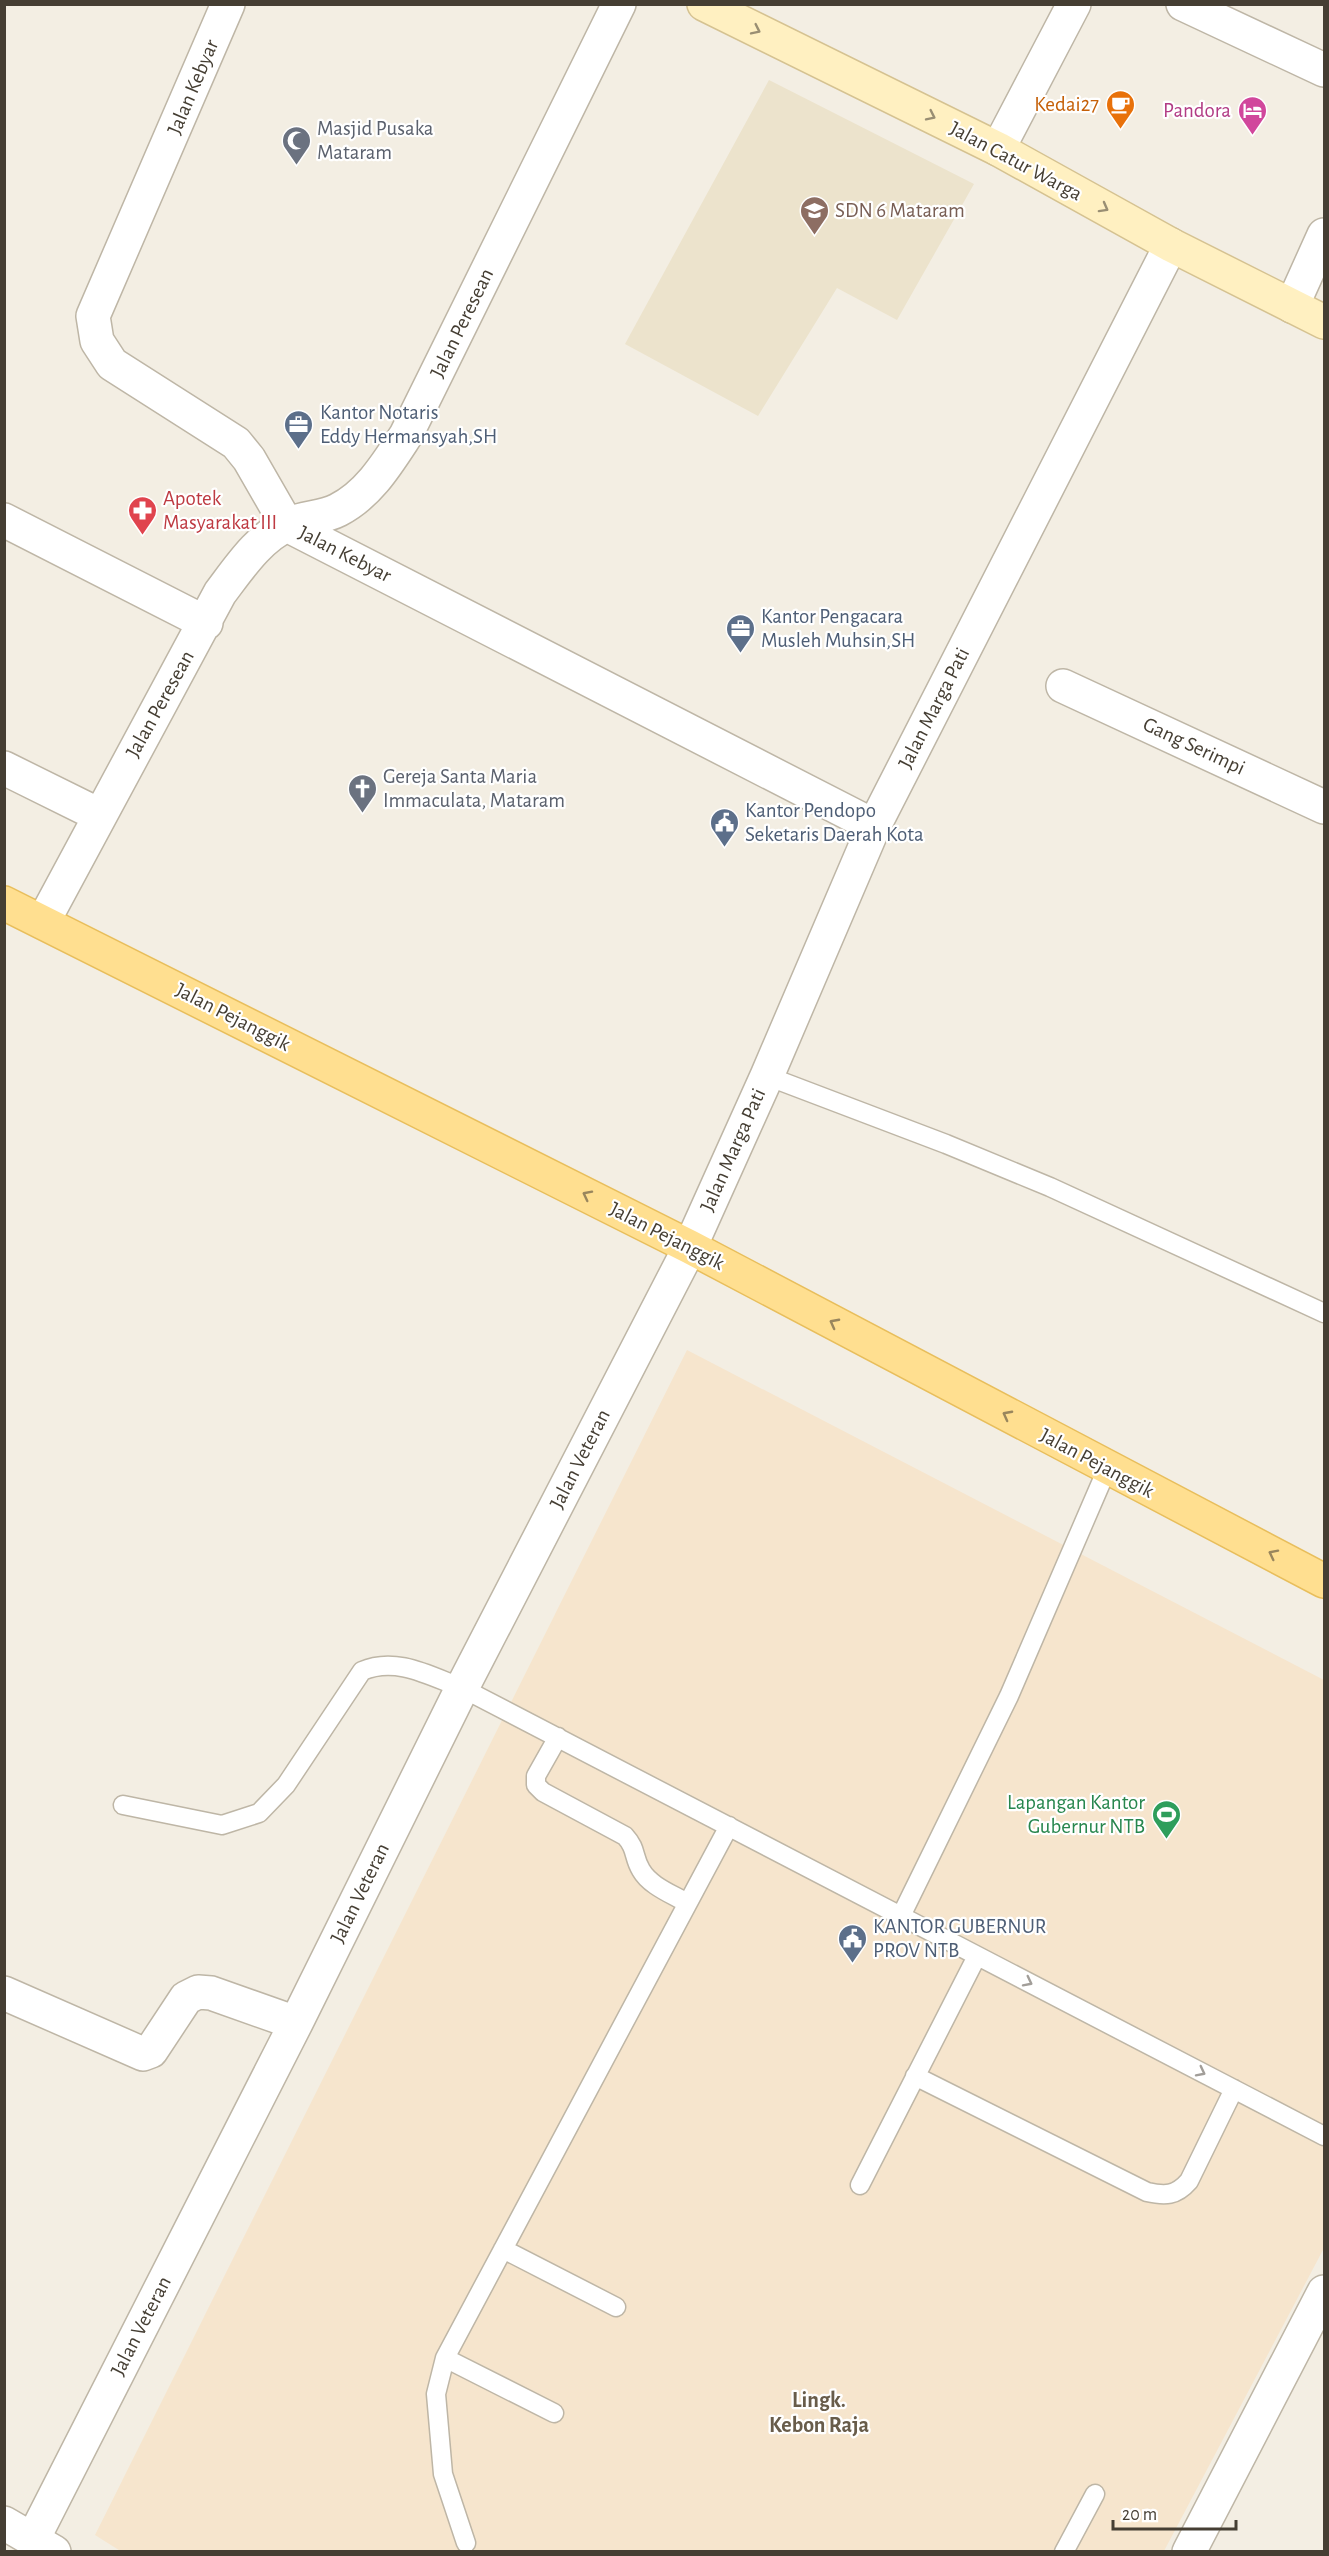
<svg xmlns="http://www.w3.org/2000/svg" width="1329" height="2556" viewBox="0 0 1329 2556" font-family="'Alegreya Sans',sans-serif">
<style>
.commercial{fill:#f6e5cd}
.education{fill:#ece3cc}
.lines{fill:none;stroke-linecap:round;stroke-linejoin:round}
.service-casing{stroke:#beb6a6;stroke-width:21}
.minor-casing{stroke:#beb6a6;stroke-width:36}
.tertiary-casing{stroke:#beb6a6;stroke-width:36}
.secondary-casing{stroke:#d5c291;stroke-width:36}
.primary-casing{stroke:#e8be5c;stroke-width:36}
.service{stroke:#fff;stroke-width:18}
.minor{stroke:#fff;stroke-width:33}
.tertiary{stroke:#fff;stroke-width:33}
.secondary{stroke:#fff0c1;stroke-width:33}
.primary{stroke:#ffdf90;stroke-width:33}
.oneway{stroke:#998e73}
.oneway2{stroke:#99865d}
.oneway3{stroke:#a29e99}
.labels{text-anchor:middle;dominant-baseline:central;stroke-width:4.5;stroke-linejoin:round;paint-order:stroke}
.street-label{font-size:21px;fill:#453e33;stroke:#fff}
.food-label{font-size:21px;fill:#c56008;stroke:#fff;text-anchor:end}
.hotel-label{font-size:21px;fill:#b23c85;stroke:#fff;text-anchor:end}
.worship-label{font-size:21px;fill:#5b616d;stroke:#fff;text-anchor:start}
.education-label{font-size:21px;fill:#785e54;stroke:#fff;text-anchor:start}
.service-label{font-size:21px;fill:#4e5e75;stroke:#fff;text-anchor:start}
.health-label{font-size:21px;fill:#be3a42;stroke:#fff;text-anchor:start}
.leisure-label{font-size:21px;fill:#27864d;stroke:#fff;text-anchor:end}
.neighbourhood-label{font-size:22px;font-weight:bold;fill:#685c4a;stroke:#fff}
</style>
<rect width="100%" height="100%" fill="#f3eee3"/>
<!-- commercial -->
<path class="commercial" d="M687,1350L1324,1680V2248L1164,2551L122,2552L95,2535Z"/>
<!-- education -->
<path class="education" d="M769,80L974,184L897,320L837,288L758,416L625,344Z"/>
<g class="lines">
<defs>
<path id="service" d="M767,1076L946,1144L1050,1187L1324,1313
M558,1737L536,1776V1785L543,1792L625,1836C637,1849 633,1857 641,1870C650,1886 672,1894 687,1903
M123,1805L222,1825L259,1813L286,1785L362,1671C396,1656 430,1676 462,1688L1324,2136
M901,1916L1009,1696L1107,1469
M915,2076L1147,2192C1165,2196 1176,2196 1189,2181L1234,2089
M860,2185L977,1956
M503,2249L616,2307
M445,2358L554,2413
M466,2543L443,2474L436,2394L445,2358L729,1826
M1064,2552L1095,2494"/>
<path id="minor" d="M228,4L93,316L97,341L112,364L236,443L249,459L287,525L874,826
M1183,4L1324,70
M998,149L1074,4
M1292,306L1324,235
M4,520L206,623
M1063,686L1324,807
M4,768L99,815
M43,922L220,593C239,568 259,537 289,524C304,517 323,518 338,510C369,494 387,464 406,435L619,4
M4,1993L143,2054L151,2051L186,1998L198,1992L211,1993L296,2023
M33,2539L296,2023L462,1688L690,1247L767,1076L874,826L1171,245"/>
<path id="tertiary" d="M4,2523L54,2552
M1189,2552L1324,2292"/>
<path id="secondary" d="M704,4L998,149L1171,245L1324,322"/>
<path id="primary" d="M4,903L690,1247L1324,1581"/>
</defs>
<!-- service casing -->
<use href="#service" class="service-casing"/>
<!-- minor casing -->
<use href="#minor" class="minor-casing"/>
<!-- tertiary casing -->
<use href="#tertiary" class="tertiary-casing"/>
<!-- secondary casing -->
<use href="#secondary" class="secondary-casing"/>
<!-- primary casing -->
<use href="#primary" class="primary-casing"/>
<!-- service -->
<use href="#service" class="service"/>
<!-- minor -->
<use href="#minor" class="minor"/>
<!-- tertiary -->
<use href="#tertiary" class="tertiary"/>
<!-- secondary -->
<use href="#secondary" class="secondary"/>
<!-- primary -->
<use href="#primary" class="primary"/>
</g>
<!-- one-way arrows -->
<defs><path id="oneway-chevron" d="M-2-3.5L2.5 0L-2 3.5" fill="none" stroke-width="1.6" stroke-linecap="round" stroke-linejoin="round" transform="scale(1.5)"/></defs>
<g class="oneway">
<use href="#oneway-chevron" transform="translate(756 30) rotate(26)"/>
<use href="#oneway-chevron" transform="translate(931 116) rotate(26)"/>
<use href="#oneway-chevron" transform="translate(1104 208) rotate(29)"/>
</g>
<g class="oneway2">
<use href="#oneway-chevron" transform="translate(587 1195) rotate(-153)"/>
<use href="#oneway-chevron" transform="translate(834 1323) rotate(-152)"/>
<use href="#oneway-chevron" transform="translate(1007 1415) rotate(-152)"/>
<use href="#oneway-chevron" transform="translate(1273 1554) rotate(-153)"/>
</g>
<g class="oneway3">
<use href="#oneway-chevron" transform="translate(1028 1982) rotate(27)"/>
<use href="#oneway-chevron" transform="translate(1201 2072) rotate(27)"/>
</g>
<!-- icons -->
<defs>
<symbol id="cafe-pin" viewBox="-11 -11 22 30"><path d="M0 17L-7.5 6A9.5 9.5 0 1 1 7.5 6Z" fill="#e8710a" stroke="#fff"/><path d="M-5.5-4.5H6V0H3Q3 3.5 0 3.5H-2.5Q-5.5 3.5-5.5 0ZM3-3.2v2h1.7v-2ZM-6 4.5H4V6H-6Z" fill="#fff"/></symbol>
<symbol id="hotel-pin" viewBox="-11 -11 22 30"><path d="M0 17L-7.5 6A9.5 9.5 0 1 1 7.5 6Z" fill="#d1479c" stroke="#fff"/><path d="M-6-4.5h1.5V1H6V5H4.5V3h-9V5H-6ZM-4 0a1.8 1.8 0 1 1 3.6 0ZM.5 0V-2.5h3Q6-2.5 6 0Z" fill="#fff"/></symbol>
<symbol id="mosque-pin" viewBox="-11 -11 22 30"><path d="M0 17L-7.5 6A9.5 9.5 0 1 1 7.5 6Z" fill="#6b7280" stroke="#fff"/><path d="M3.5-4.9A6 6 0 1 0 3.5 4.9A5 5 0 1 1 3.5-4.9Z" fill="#fff"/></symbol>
<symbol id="school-pin" viewBox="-11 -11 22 30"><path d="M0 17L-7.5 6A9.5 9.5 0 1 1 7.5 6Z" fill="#8d6e63" stroke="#fff"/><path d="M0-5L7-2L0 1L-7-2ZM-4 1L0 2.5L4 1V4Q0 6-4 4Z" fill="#fff"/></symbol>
<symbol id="office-pin" viewBox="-11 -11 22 30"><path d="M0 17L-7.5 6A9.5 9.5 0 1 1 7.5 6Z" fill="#5c6f8a" stroke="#fff"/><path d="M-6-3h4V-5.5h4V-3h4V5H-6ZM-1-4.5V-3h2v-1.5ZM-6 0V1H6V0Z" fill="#fff"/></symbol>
<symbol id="pharmacy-pin" viewBox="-11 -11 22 30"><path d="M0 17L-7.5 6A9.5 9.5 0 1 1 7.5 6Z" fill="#e0444e" stroke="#fff"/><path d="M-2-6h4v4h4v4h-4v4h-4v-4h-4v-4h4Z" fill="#fff"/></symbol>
<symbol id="church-pin" viewBox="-11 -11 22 30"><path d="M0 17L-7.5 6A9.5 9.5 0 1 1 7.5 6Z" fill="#6b7280" stroke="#fff"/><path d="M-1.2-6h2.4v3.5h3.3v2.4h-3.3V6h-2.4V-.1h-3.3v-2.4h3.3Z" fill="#fff"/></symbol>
<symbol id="civic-pin" viewBox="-11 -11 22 30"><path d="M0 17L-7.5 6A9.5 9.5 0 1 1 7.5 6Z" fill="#5c6f8a" stroke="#fff"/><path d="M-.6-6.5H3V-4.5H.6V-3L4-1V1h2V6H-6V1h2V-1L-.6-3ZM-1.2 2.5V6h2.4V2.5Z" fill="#fff"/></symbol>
<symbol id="stadium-pin" viewBox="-11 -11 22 30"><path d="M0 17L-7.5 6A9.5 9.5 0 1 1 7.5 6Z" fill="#2e9e5b" stroke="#fff"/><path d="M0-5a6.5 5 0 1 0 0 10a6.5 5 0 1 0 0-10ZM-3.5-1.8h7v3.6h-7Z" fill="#fff"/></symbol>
</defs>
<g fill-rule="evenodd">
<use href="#cafe-pin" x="1104" y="88" width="33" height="45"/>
<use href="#hotel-pin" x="1236" y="94" width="33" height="45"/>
<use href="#mosque-pin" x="280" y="124" width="33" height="45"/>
<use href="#school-pin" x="798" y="194" width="33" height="45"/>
<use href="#office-pin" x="282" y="408" width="33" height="45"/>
<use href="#pharmacy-pin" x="126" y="494" width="33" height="45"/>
<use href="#office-pin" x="724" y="612" width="33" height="45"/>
<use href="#church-pin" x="346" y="772" width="33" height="45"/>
<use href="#civic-pin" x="708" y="806" width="33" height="45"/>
<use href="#stadium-pin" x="1150" y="1798" width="33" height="45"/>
<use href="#civic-pin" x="836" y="1922" width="33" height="45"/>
</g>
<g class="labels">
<!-- street labels -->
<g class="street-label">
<text transform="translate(193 87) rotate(-67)">Jalan Kebyar</text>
<text transform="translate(1016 161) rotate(28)">Jalan Catur Warga</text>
<text transform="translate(462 323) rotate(-64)">Jalan Peresean</text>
<text transform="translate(345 554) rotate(27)">Jalan Kebyar</text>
<text transform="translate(160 704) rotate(-61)">Jalan Peresean</text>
<text transform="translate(934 708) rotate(-63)">Jalan Marga Pati</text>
<text transform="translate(1194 746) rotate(25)">Gang Serimpi</text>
<text transform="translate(233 1017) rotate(27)">Jalan Pejanggik</text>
<text transform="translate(733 1150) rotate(-66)">Jalan Marga Pati</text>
<text transform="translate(667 1236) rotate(27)">Jalan Pejanggik</text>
<text transform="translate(580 1459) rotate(-63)">Jalan Veteran</text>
<text transform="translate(1097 1463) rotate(28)">Jalan Pejanggik</text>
<text transform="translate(360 1893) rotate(-64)">Jalan Veteran</text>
<text transform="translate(141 2326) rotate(-63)">Jalan Veteran</text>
</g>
<!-- food labels -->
<g class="food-label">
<text x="1099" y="104">Kedai27</text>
</g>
<!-- hotel labels -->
<g class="hotel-label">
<text x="1231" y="110">Pandora</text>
</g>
<!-- worship labels -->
<g class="worship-label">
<text x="317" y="128">Masjid Pusaka<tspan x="317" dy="24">Mataram</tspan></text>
<text x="383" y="776">Gereja Santa Maria<tspan x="383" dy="24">Immaculata, Mataram</tspan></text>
</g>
<!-- education labels -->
<g class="education-label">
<text x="835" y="210">SDN 6 Mataram</text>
</g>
<!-- service labels -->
<g class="service-label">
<text x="320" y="412">Kantor Notaris<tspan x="320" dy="24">Eddy Hermansyah,SH</tspan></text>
<text x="761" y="616">Kantor Pengacara<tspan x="761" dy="24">Musleh Muhsin,SH</tspan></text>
<text x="745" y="810">Kantor Pendopo<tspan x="745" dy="24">Seketaris Daerah Kota</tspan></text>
<text x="873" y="1926">KANTOR GUBERNUR<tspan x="873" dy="24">PROV NTB</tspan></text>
</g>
<!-- health labels -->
<g class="health-label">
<text x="163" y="498">Apotek<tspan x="163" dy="24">Masyarakat III</tspan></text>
</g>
<!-- leisure labels -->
<g class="leisure-label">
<text x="1145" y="1802">Lapangan Kantor<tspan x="1145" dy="24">Gubernur NTB</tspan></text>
</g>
<!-- neighbourhood labels -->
<g class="neighbourhood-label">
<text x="819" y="2400">Lingk.<tspan x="819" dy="25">Kebon Raja</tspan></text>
</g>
</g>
<!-- border -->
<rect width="1329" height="2556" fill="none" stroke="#453e33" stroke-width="12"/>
<!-- scale -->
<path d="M1113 2520v9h123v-9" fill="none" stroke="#453e33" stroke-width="3"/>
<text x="1122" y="2520" font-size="18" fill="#453e33" stroke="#ffffff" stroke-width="4.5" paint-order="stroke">20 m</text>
</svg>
